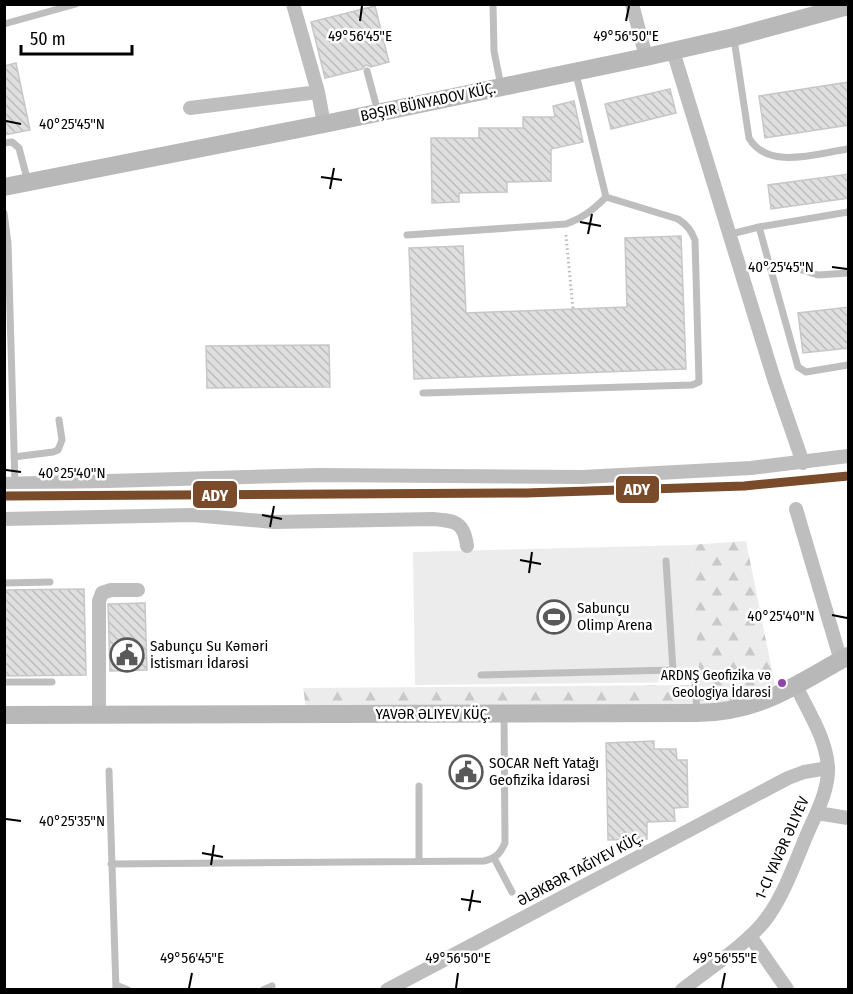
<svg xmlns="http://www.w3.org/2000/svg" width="853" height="994" viewBox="0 0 853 994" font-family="'Fira Sans Condensed',sans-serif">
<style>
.forest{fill:url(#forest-firs)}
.pitch{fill:#ececec}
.building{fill:url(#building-back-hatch);stroke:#c7c7c7;stroke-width:1.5}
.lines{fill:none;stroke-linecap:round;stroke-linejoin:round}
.path{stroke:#b9b9b9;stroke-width:3;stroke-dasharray:1.5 3;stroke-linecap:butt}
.lane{stroke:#bebebe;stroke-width:7}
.street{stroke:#bebebe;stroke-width:14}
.secondary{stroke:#b8b8b8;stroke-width:18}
.rail-1-casing{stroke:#fff;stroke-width:14}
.rail-1{stroke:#7a4b2a;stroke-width:9}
.ticks{fill:none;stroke:#000;stroke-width:2}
.bus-dot{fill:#8e44ad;stroke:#fff;stroke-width:2}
.labels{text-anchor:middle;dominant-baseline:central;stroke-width:5;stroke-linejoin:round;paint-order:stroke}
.bus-label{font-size:14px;fill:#000;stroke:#fff;text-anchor:end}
.street-label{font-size:15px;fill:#000;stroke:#fff}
.poi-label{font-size:15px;fill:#000;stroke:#fff;text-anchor:start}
.ticks-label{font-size:15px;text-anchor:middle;fill:#000;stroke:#fff;stroke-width:5;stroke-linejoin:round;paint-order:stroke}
.line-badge{stroke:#fff;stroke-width:2}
.badge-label{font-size:16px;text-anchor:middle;font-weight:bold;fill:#fff}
</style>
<defs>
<pattern id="forest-firs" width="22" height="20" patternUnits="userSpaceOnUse" patternTransform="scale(1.5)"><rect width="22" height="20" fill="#ececec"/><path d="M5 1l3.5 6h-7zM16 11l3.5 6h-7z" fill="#c9c9c9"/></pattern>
<pattern id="building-back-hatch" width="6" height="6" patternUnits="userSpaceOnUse" patternTransform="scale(1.5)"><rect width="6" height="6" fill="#dfdfdf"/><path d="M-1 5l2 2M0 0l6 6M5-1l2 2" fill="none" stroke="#bebebe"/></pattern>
</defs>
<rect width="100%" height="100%" fill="#fff"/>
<!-- forest -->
<path class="forest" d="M746,541L775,685L745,698L712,705L306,708L303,688L699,685L690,545Z"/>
<!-- pitch -->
<path class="pitch" d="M690,545L700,682L415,685L413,552Z"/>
<!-- building -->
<path class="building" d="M375,6L389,62L371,67L366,65L362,69L325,78L311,22Z
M16,63L30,130L4,135V66Z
M849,82V125L765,138L759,96Z
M670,89L676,113L611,129L605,104Z
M574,101L583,142L551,149V181L507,182V192L459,193V202L432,203L431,138H479V128H523V117H555L553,106Z
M849,174V198L771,209L768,185Z
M681,236L686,369L414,379L409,248L463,246L466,313L627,307L625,238Z
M849,307V348L803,353L798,313Z
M329,345L330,387L207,388L206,346Z
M84,589L86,675L4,676V590Z
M145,603L147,670L110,671L108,604Z
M654,741V749H676L677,760H687L688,807L674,808L675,821L647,822V839L608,840L606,743Z"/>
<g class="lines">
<!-- path -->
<path class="path" d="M566,235L573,309"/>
<!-- lane -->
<path class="lane" d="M493,4L494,51L501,86
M4,24L76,4
M734,39L749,138C768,171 818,153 848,149
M367,71L378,112
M4,143L12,142L19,148L28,182
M4,213L8,243L15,484
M759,227L798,367L806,372L848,365
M731,234L759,227L848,212
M407,235L566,224C583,218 593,210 606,197L576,74
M770,267L789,266L818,275L848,273
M423,393L692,385L699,382L695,240C691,230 687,225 678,219L606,197
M14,457L53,452L58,450L62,440L59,420
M666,561L673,670
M4,583L50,582
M481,675L673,670L693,677L695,682L697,713
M4,682H52
M109,771L116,990
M494,858L512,892
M419,861V786
M111,864L484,861C496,858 500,854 505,843L504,714
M116,985L128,990
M263,990L272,986"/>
<!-- street -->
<path class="street" d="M293,4L318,92L324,124
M632,4L646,57
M673,51L774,379L803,463
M190,108L318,92
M4,484L319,475L583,477L751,468L848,456
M796,509L841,661
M4,519L193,515L274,522L433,519C456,521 464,522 467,546
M99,715V601L102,593L111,590H138
M817,813L848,818
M750,936L787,989
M387,990L788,778L804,772L828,768
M682,990C708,969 750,943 769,915C786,890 796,860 808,832C817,812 829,789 828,767C826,738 808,711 796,686"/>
<!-- secondary -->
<path class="secondary" d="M4,187L324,124L646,57L734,37L848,6
M4,715L697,713C761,712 795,685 848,656"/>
<defs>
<path id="rail-1" d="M4,496L526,493L744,486L848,476"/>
</defs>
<!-- rail-1 casing -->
<use href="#rail-1" class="rail-1-casing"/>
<!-- rail-1 -->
<use href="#rail-1" class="rail-1"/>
</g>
<!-- ticks -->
<path class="ticks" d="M360,21L362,6M626,21L629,6M6,121L21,124M321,177L342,180M330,189L334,168M580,222L601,226M588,234L592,214M832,267L847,269M6,470L21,472M262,515L282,519M270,527L274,506M520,560L541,564M529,573L532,552M832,615L847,618M6,819L21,821M202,853L223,857M211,865L214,845M461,899L481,902M469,911L473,890M189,988L192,973M456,988L458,973M722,988L725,973"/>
<!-- icons -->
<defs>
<symbol id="stadium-ring" viewBox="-11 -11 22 22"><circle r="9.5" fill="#fff" stroke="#595959" stroke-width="1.5"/><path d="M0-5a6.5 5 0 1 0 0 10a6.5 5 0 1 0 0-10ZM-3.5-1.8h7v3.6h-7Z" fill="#595959"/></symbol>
<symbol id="civic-ring" viewBox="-11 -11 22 22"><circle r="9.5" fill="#fff" stroke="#595959" stroke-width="1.5"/><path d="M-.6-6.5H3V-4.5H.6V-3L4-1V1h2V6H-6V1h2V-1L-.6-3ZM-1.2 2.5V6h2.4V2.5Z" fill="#595959"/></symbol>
</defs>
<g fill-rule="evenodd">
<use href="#stadium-ring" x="535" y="598" width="38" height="38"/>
<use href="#civic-ring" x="108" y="636" width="38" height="38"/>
<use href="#civic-ring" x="447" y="753" width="38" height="38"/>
</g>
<!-- markers -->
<circle class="bus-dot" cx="782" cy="683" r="5"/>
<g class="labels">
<!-- bus labels -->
<g class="bus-label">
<text x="771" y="675">ARDNŞ Geofizika vә<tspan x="771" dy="17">Geologiya İdarәsi</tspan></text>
</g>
<!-- street labels -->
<g class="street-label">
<text transform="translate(428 102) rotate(-12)">BƏŞIR BÜNYADOV KÜÇ.</text>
<text x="433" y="714">YAVƏR ƏLIYEV KÜÇ.</text>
<text transform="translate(782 848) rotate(-66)">1-CI YAVƏR ƏLIYEV</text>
<text transform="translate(580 869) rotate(-28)">ƏLƏKBƏR TAĞIYEV KÜÇ.</text>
</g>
<!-- poi labels -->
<g class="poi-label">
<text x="577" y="608">Sabunçu<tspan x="577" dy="17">Olimp Arena</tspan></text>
<text x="150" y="646">Sabunçu Su Kəməri<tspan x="150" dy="17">İstismarı İdarəsi</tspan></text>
<text x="489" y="763">SOCAR Neft Yatağı<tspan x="489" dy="17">Geofizika İdarəsi</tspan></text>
</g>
</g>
<g class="ticks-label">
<text x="360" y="41">49°56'45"E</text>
<text x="626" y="41">49°56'50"E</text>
<text x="72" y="129">40°25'45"N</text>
<text x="781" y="272">40°25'45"N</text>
<text x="72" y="478">40°25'40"N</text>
<text x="781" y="621">40°25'40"N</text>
<text x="72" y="826">40°25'35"N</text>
<text x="192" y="963">49°56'45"E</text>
<text x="458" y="963">49°56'50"E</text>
<text x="725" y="963">49°56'55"E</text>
</g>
<g class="line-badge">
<rect x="615" y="475" width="45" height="29" rx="6" fill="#7a4b2a"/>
<rect x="192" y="480" width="46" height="29" rx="6" fill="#7a4b2a"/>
</g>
<g class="badge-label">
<text x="637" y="495">ADY</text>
<text x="215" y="501">ADY</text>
</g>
<!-- border -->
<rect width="853" height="994" fill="none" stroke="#000000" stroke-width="12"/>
<!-- scale -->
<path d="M21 45v9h111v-9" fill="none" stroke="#000000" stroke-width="3"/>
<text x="30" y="45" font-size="18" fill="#000000" stroke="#ffffff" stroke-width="4.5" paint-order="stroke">50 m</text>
</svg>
